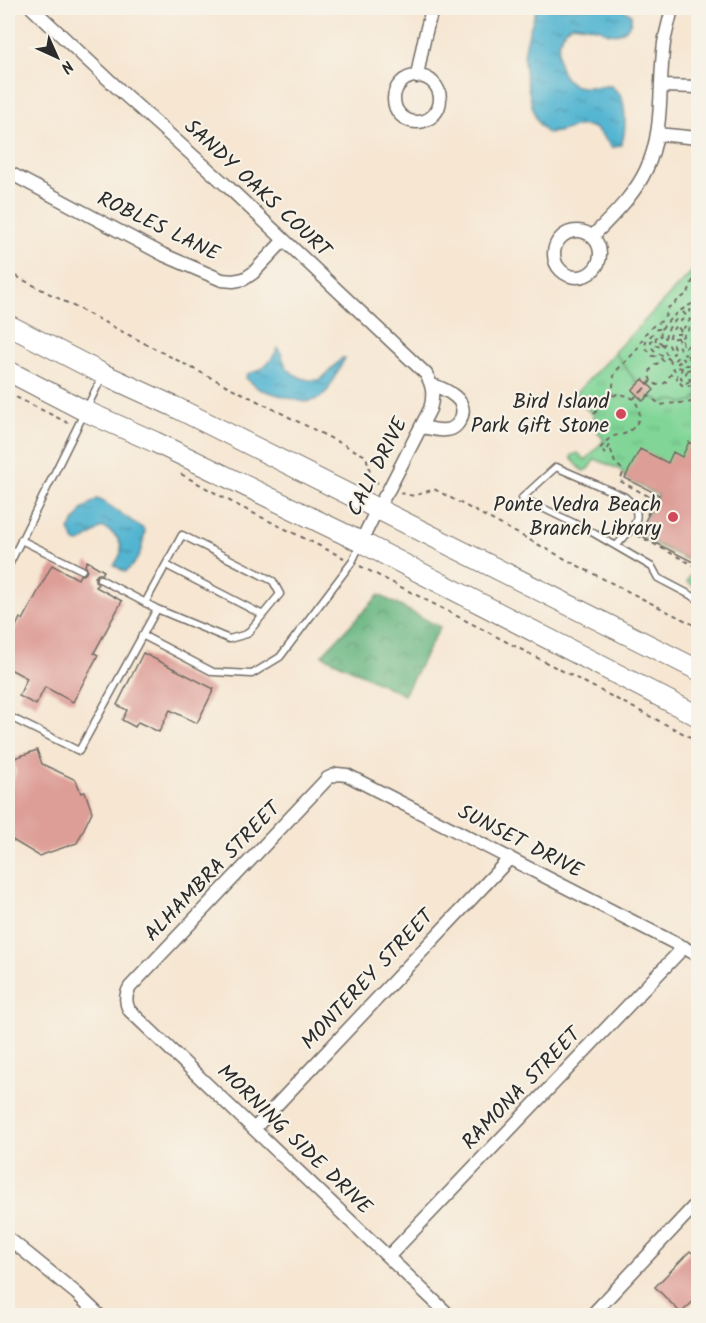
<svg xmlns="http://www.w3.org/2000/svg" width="706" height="1323" viewBox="0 0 706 1323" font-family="Kalam,sans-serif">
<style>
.grass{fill:url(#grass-tufts);stroke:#568061;stroke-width:1.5}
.forest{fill:url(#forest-crowns);stroke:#4a7056;stroke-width:1.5}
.garden{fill:#80d597;stroke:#568061;stroke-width:1.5}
.water{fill:url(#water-ripples);stroke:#3f707e;stroke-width:1.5}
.building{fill:#dd9e97}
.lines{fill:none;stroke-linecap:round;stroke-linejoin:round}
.lane-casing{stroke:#726c65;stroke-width:9}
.street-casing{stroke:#726c65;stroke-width:15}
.primary-casing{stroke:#726c65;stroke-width:22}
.path{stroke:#726c65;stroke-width:2;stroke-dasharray:4.5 4.5;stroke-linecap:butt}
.lane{stroke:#fff;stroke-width:6}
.street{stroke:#fff;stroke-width:12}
.primary{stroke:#fff;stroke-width:20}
.poi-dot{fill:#d1495b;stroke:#f7f3e8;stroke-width:2}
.labels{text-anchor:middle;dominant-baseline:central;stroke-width:4.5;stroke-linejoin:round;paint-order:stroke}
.street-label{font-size:21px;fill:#2b2b2b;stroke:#f7f3e8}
.poi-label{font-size:21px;fill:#2b2b2b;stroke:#f7f3e8;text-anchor:end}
</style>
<defs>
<pattern id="grass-tufts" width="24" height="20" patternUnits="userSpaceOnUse" patternTransform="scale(1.5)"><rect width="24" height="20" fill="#80d597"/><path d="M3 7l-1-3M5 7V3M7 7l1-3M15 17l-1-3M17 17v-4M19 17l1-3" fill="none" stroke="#6fb782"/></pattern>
<pattern id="forest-crowns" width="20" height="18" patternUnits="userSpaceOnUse" patternTransform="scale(1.5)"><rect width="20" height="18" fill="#68b680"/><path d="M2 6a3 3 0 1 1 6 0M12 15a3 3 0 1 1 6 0" fill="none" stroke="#569469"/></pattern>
<pattern id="water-ripples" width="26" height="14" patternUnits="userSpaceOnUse" patternTransform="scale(1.5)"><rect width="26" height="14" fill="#53b5d1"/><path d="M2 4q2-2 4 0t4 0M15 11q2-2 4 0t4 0" fill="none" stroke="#4593aa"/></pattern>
</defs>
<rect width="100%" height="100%" fill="#f7f3e8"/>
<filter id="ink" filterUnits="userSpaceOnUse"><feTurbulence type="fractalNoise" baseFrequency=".0167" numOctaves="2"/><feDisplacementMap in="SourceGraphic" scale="12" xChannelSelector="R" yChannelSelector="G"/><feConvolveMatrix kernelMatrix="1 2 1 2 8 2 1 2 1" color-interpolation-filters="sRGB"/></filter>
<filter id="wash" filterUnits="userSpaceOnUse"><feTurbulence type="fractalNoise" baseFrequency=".008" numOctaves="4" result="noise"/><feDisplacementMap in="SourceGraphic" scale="24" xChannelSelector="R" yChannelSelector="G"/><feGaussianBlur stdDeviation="1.35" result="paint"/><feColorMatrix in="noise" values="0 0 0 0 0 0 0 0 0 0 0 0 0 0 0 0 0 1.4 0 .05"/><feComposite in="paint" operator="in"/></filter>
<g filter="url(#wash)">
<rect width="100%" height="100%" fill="#f6e6d2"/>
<!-- grass -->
<path class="grass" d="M698,265V588L687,582L696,564L637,535L658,495L625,478L621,470L595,459L588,469L583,471L571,458L572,455L578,453L586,460L604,440L597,431L593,414L579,403L574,395Z"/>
<!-- forest -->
<path class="forest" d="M379,595L440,627L404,695L322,655Z"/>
<!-- garden -->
<path class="garden" d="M689,275L698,279V395L693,402L684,403L674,400L662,402L644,392L614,352Z"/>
<!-- water -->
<path class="water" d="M537,8H620L631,14C633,26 622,36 610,33C605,32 601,29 596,28C588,26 580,25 572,24C553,36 553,74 574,85C585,90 600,85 611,86C612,87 618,92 619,93C627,103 626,134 621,145L612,148C600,132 593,120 571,128C561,131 558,133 547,133C542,128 538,124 536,118C531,106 524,70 524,58C525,42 532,22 537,8Z
M278,348C283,355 283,364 289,370C296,377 311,383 321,379C326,376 337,363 342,358H345L328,390L318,399L305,402L285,397L259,389L246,378L247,374C264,370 270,364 278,348Z
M97,499L104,502L145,530C142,549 141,560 125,572L114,565C128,548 120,536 103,527L80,543L75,542L69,530L83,509Z"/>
<g id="blocks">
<!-- building -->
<path class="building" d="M643,379L654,390L643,401L632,390Z
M689,442L699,447V565L638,534L659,495L625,478L640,449L668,463L673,452L682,457Z
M87,561L104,571L102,574H98L95,577V581L98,584L96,587L122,601L94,653L98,655L73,702L45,687L36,705L19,696L27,678L8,668V643L20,618L23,620L52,565L78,579L80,575H83L86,573L87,569L85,565Z
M143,653L214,689L197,723L170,710L159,732L138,722L135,727L122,720L127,710L117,705Z
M37,750L42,764L76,780L81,793L85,792L92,812L77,843L39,856L9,838L8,834V792L16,772L12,759Z
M690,1251L699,1259V1296L681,1313L655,1287Z"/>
</g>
</g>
<g filter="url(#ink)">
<use href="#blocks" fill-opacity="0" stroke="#726c65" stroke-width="1.5"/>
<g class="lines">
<defs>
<path id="lane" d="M21,540L82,570
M616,546C631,529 649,516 625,497L556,467L522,498L590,531L652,567L658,578L698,599
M166,565L263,615
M8,567L102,377
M145,603L182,535L273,581L280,594L247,634L229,639L157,609
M142,635L213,672L252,674L280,657L352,562L360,545
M8,716L79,751L157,609L100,579"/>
<path id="street" d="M32,8L125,95L227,186L426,374C433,386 434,396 430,409L389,489L377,509L361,542
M394 99a23 23 0 1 1 46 0a23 23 0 1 1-46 0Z
M417,77C421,53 425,30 433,8
M661,86L698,87
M657,134L698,138
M8,172L164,255L222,280L233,281L244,279L253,273L284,240
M554 254a23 23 0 1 1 46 0a23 23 0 1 1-46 0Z
M592,237C611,217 634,196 646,170C665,130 658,85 664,43C666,31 670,19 672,8
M421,427C429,428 437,431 445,430C452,430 457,426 460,420C471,401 446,389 432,385
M254,1129L510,858
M8,1238L76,1293L100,1316
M388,1257L684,947
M450,1316L129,1010C125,1002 125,995 130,987L328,778L337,774L347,775L698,955
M591,1316L698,1202"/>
<path id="primary" d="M8,325L103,374L173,406L698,670
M8,371L85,411L155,442L361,542L698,716"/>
</defs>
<!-- lane casing -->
<use href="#lane" class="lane-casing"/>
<!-- street casing -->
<use href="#street" class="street-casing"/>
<!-- primary casing -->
<use href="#primary" class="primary-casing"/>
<!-- path -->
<path class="path" d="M8,272L194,369L366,456L372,479L378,483
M698,310L696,313L698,315
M683,312L690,320L679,334H675L678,339V345L681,351L686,355
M661,329C672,316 682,308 698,301
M698,329C694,333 688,339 689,345L691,347L698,342
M681,331L676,325L672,331L669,339L665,338C667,330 670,325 676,320L680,322L683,319
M677,338H674L673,346L676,351L673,354L668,343H666L663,345L664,349L671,363L679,356L684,360H688L689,357L686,355L689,352L698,351
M689,345L685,348L683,346L682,341L684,339L682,337L688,330L690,325L694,324L698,321L689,311L698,305
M689,357L695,356L698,359L693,360L694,365L698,364
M682,368L677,367L676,365L679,362L685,365H689L688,361
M687,370L686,374L688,378L691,380L693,379L686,383L681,378V371L682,368L687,370L698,368
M651,381L649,375L651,369L654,365L663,361C661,357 657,356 653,356L645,347L646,341L657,329H661L660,342L663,345L661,347L655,345L656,337H655L651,341V347L656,352L669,359
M642,391L651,381L657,385L665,383L671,374L673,368L677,373V379L682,385L689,386L698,381
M8,393L68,423
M612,396L614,376L616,371L636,351L645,334L655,324L662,321L666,315L668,308L688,293L692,282L698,275
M594,414L607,399L617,394L629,396L633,399
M610,445L605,454L600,449C603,445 606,441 610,438C615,435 619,435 624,434C639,427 645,412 633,399L642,391L661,405C674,402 686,404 698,401
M611,450L615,463L622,469L623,473L620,481L648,496L643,499
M181,474L237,505L344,558
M400,493L414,496L434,489L586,570L698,627
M647,515L655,500L648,496
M637,535L695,566
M360,566C473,624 585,683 698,741"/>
<!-- lane -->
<use href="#lane" class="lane"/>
<!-- street -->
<use href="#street" class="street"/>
<!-- primary -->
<use href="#primary" class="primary"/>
</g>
</g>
<!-- markers -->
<g class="poi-dot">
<circle cx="621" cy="414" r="6"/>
<circle cx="673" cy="517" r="6"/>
</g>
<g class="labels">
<!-- street labels -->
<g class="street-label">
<text transform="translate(257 189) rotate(43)">SANDY OAKS COURT</text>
<text transform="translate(158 227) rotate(26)">ROBLES LANE</text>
<text transform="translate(378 467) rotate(-63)">CALI DRIVE</text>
<text transform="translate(520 842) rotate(27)">SUNSET DRIVE</text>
<text transform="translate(213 872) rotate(-46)">ALHAMBRA STREET</text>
<text transform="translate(368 980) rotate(-47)">MONTEREY STREET</text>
<text transform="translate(522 1089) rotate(-46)">RAMONA STREET</text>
<text transform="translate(294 1140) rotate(44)">MORNING SIDE DRIVE</text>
</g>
<!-- poi labels -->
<g class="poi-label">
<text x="609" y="402">Bird Island<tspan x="609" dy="24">Park Gift Stone</tspan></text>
<text x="661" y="505">Ponte Vedra Beach<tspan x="661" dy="24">Branch Library</tspan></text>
</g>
</g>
<!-- margin -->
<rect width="706" height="1323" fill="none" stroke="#f7f3e8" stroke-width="30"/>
<!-- north arrow -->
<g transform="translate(57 57) rotate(135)" stroke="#f7f3e8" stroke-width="4.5" paint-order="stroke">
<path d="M0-4.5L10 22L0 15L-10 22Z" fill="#2b2b2b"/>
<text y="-9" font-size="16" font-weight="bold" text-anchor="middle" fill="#2b2b2b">N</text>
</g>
</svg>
